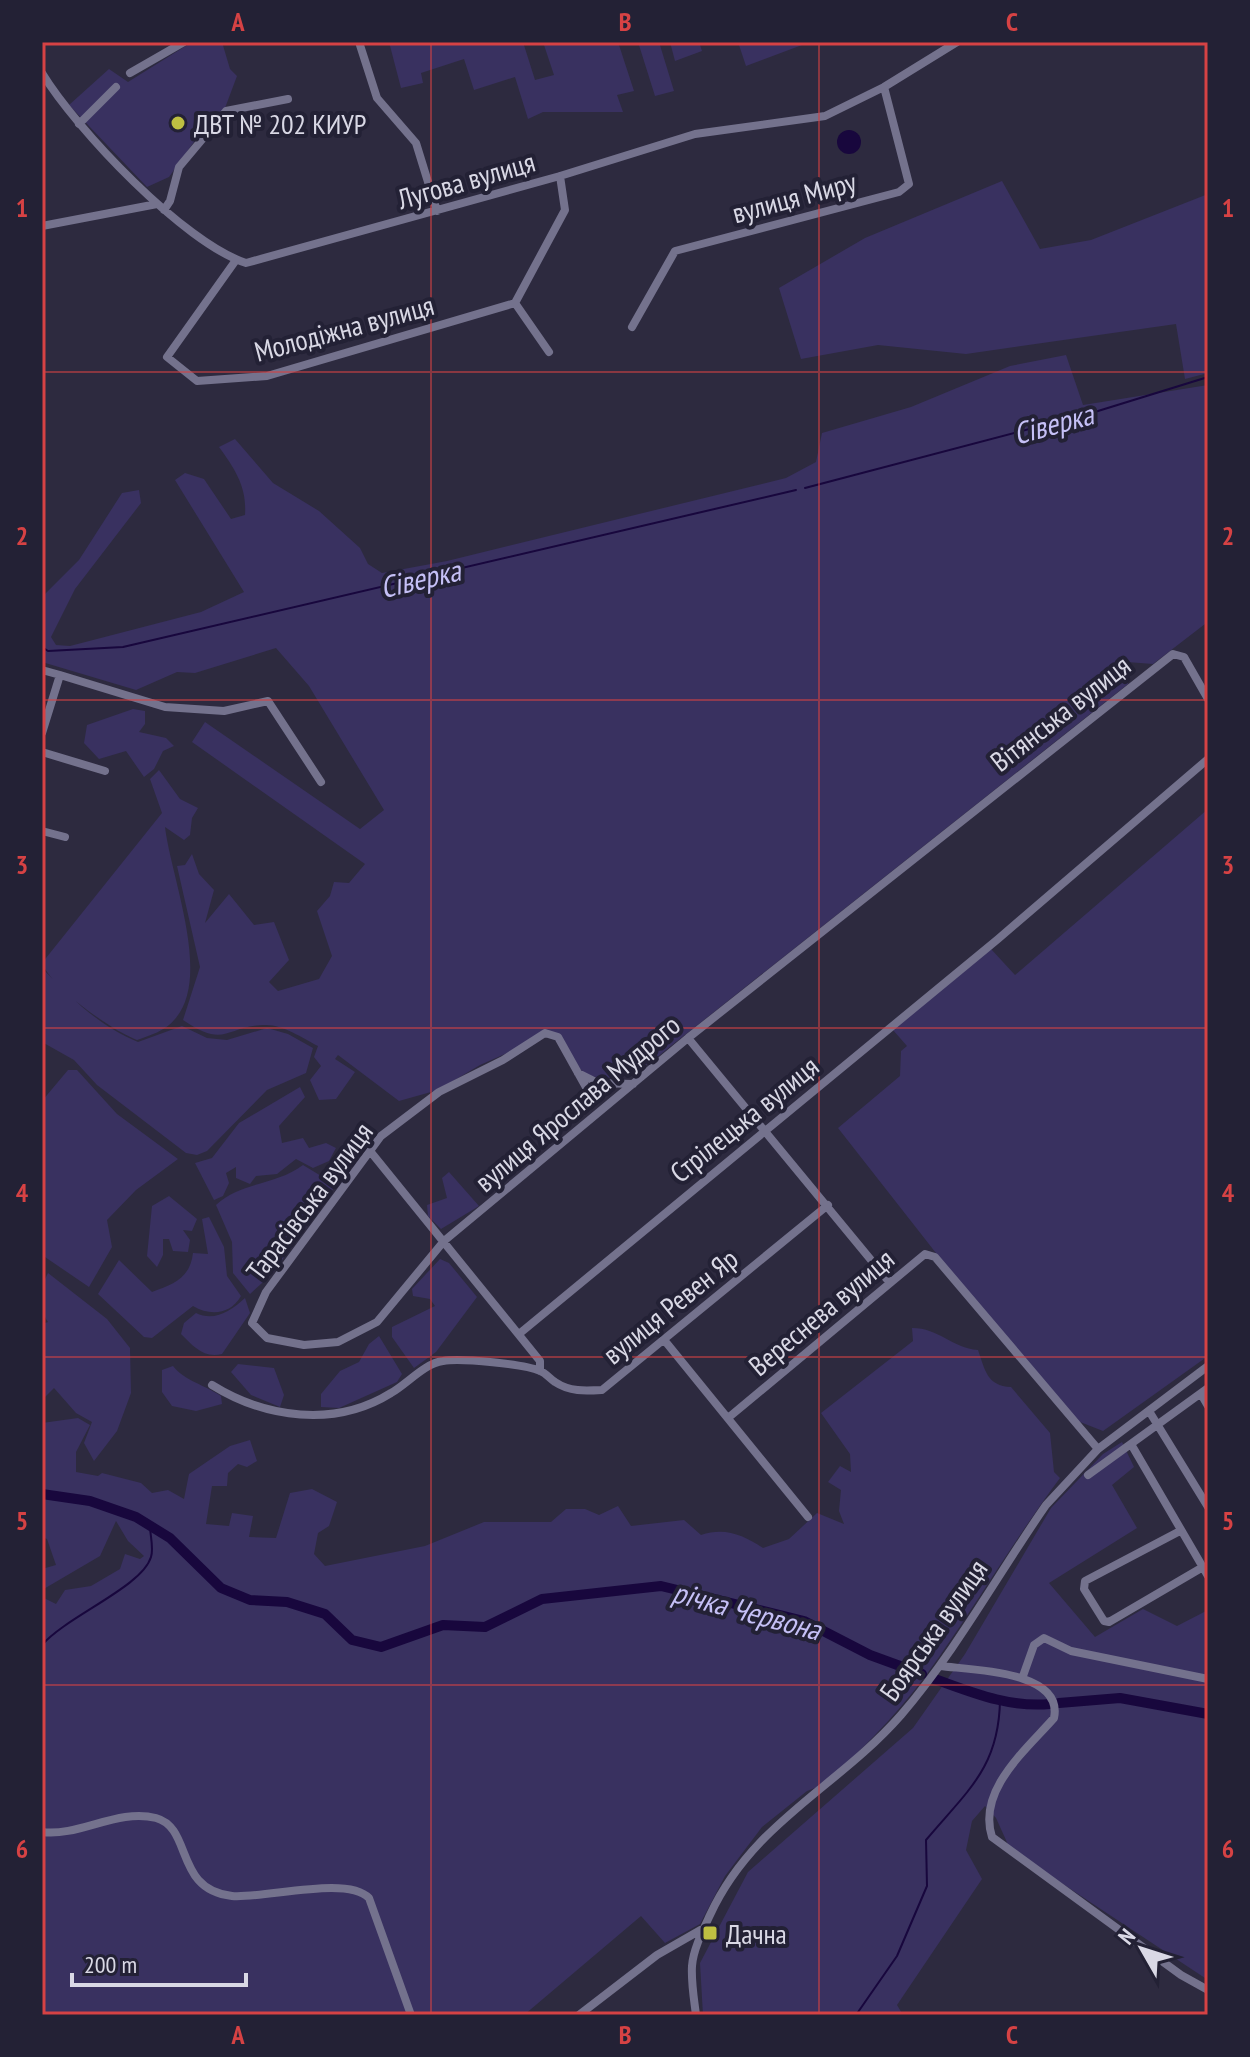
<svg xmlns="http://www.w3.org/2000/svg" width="1250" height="2057" viewBox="0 0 1250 2057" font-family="'PT Sans Narrow',sans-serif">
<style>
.green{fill:#393160}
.water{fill:#18073d}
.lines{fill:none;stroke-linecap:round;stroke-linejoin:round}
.stream{stroke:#18073d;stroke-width:2}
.river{stroke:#18073d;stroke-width:10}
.minor{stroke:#74728d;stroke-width:8}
.grid{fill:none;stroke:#d64244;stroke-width:2;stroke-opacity:0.55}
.poi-dot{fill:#bebf42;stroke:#232135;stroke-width:3}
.labels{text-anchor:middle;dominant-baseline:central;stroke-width:8;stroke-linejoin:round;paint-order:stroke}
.poi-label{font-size:28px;fill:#d9d8e5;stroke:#232135;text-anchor:start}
.street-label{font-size:28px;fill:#d9d8e5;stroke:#232135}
.water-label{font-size:30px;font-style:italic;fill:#c5c0f6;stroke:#232135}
.neatline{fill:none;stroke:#d64244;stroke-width:3}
.grid-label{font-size:26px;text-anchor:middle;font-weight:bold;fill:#d64244}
</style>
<rect width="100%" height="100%" fill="#2d2a3f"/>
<!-- green -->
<path class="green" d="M192,42H222L230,69L237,76L225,108L196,139L169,177L147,187L69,105L109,69L128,82Z
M389,42H523L535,80L554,75L543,42H618L634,91L617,95L623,112H543L528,119L515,77L474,90L464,59L421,73L423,83L401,88Z
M638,42H659L674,91L655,96Z
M670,42H699L702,51L675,61Z
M738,42H810L746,66Z
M1002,181L1040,249L1091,240L1208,194V373L1185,379L1176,324L966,354L878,345L801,359L779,288L865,238Z
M1066,355L1083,405L1208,385V628L1205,624L1153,664L1127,662L1128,684L690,1031C655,1057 630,1089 584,1074L553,1033L480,1065L438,1090L399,1101L338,1055L335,1059L355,1072L336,1099L319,1100L310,1080L321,1066L314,1057L318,1046C302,1038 284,1025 266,1025C226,1025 226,1050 183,1020L200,967L177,866L185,865L192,854L199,874L214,890L205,923L229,894L254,925L274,922L289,960L269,982L278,991L319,979L332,956L317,911L330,896L334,882L349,883L365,864L192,742L205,722L360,829L384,810L309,686L276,648L195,673L177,672L136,690L42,662V597L79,560L122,493L139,490L141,503L75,589L51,637L56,645L70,646L201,612L244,592L175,480L185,473L204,479L231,519L245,515C247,487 235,469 219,447L235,439L273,483L319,511L360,548L368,564L382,573L447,561L786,478L816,462L822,433L911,407L1010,366Z
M133,709L145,711V724L139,732L166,738L174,746L163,751L154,769L144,777L126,751L99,759L84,743L87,725Z
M159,770L180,799L198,808L192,818L190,835L184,840L165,827C171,878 212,977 175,1019C165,1031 151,1035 137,1040C111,1030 52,988 42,963L162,813L150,779Z
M1208,809V1356L1103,1431L1075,1420L1030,1373L838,1128L900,1076L901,1051L907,1046L893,1030L991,949L1015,975Z
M42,968C71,998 99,1026 138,1042L182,1026L207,1038L227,1040L267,1028L288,1034L313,1048L306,1073L267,1090L207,1151L197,1155L186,1153L97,1085L74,1060L42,1042Z
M68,1070H77L117,1114L178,1159L136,1190L107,1220L112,1247L89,1287L42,1255V1101Z
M300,1087L305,1097L279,1126L282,1143L303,1138L309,1148L326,1143L336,1148L329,1161L313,1168L296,1159L277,1174L256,1176L250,1184L236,1178V1167L226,1173L229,1183L223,1196L214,1200L195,1163L212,1158L239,1123Z
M303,1165L336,1185L272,1274L250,1294L233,1273L232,1242L216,1205C240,1182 277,1185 303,1165Z
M449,1172L479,1206L441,1229L428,1216L427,1205L447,1198L442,1178Z
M169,1196L197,1219L192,1231L183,1230L190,1240L188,1252L173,1251L169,1239H163V1255L157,1267L147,1256L152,1206Z
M209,1217L224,1247L227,1276L241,1296C230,1315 210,1316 193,1306L152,1338L144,1337L98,1294L119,1260L152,1292C174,1284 190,1278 193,1253L208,1254L202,1219Z
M440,1259L449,1263L477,1297L436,1352L414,1368L392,1337V1327L435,1306L430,1299L413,1296L412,1289Z
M48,1273L107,1319L130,1348L131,1393L117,1431L94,1461L84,1443L92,1422L76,1413L54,1388L42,1400V1324L48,1322C38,1307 40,1288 48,1273Z
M245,1298L250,1313L222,1354C204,1359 193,1346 181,1334L184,1323L196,1313C214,1322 231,1311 245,1298Z
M912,1328C939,1328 952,1348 978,1350C985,1370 987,1386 1011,1387L1050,1433L1054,1472L1060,1478C1017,1536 980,1598 939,1657C906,1705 866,1747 823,1785L807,1791L762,1827L725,1876L700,1924L665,1943L641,1916L524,2015H42V1597L56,1604L65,1590L91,1586L120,1569L125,1554L140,1559L144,1556L128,1541L116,1521L100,1556L42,1590V1569L56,1565L47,1539L42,1537V1423L78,1418L90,1425L76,1452V1472L98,1476L102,1473L141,1483L152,1493L168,1490L184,1499L189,1474L230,1446L250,1440L257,1461L247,1467L238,1464L228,1473L227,1486H212L206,1524L229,1526L232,1513L253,1516L249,1537L276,1538L290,1493L312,1489L337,1502L329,1526L318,1533L314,1554L325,1566L425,1546L484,1522H551L566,1509H585L599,1515L618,1506L631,1526L684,1520L701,1535C725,1527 743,1535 763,1548L789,1539L817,1513L844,1524L839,1511L841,1490L828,1482L840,1466L851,1472L850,1454L821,1413L913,1341Z
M379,1336L402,1374L397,1382L339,1408L321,1407V1394L340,1371L359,1362L369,1344Z
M238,1364L274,1368L284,1395L280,1407L251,1395L231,1372Z
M173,1366C185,1381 205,1385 221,1396L222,1404L196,1411L172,1406L162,1392V1370Z
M1122,1442L1134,1467L1112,1485L1137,1528L1049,1583L1095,1637L1143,1609L1177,1626L1208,1610V1980L1010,1849L996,1818L985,1806L972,1821L966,1850L982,1879L897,2005L903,2015H703L700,1963L748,1872L913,1728L965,1654L1051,1508L1103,1454Z"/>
<!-- water -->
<path class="water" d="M837 142a12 12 0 1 1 24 0a12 12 0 1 1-24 0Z"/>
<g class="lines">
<!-- stream -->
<path class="stream" d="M805,488L1098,411L1208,377
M42,647L48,651L123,647L796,490
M42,1645C67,1616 142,1587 151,1557C154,1548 150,1535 150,1526
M856,2015L897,1956L927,1886L926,1840C967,1791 999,1768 1000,1700"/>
<!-- river -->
<path class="river" d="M42,1494L90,1501L136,1517L170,1538L221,1588L250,1600L287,1602L325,1614L352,1640L381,1647L443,1625L485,1627L542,1599L661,1586L804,1621L870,1655L922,1674
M932,1678C971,1692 1008,1708 1050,1704
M1059,1703L1120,1698L1208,1714"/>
<!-- minor -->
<path class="minor" d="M359,42L377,98L416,143L437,211
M42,73C76,129 184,243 246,263L560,176L695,134L825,116L884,87L957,42
M130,73L184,42
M79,124L116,87
M164,210L170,201L179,167L226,111L288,99
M42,226L157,204
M236,260L167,357L197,381L267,376L515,303L565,210L560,176
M515,303L549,352
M632,327L675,251L899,192L909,184L884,87
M42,670L60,675L42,733
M60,675L165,707L224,711L268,701L321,782
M42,752L105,771
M42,831L65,837
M688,1038L890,1283
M578,1073L598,1083L633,1084
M592,1098L558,1037L545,1033L503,1060L439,1092L381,1136L266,1292L252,1323L267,1338L304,1345L338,1342L377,1322L444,1241L688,1038L1173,654L1184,657L1208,699
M370,1151L540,1361V1371
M519,1334L998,939L1208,759
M665,1341L808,1517
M212,1385C265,1418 335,1428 391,1393C407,1384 425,1363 443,1361C461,1358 525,1364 540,1371C546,1373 550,1379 555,1382C570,1392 585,1391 602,1390L828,1205
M1201,1394L1208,1406
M1149,1411L1208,1507
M728,1418L925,1254L935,1257L1098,1449
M1131,1444L1208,1576
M1088,1475L1208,1388
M1180,1531L1085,1581L1084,1589L1104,1621L1109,1622L1203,1567
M940,1666C970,1670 1064,1670 1054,1718C1026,1750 977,1790 992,1837L1181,1975L1208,1990
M1023,1676L1034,1645L1044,1638L1071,1651L1208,1679
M42,1832C79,1837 118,1808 156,1818C193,1828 174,1890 232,1896C264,1899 347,1875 369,1898L411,2015
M579,2015L657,1955L704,1928
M696,2015C694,1999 691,1982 692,1966C693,1950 703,1930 710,1915C753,1822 837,1788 901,1715C956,1651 998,1574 1046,1505L1098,1449L1208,1366"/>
</g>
<!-- grid -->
<path class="grid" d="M431,42V2015M819,42V2015M42,372H1208M42,700H1208M42,1028H1208M42,1357H1208M42,1685H1208"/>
<!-- markers -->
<g class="poi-dot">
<circle cx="178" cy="123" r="8"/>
<rect x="702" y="1925" width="16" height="16" rx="4"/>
</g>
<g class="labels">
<!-- poi labels -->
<g class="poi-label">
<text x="194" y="123">ДВТ № 202 КИУР</text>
<text x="726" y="1933">Дачна</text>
</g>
<!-- street labels -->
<g class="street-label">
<text transform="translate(466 180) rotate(-16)">Лугова вулиця</text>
<text transform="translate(794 197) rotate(-15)">вулиця Миру</text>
<text transform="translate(344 328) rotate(-15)">Молодіжна вулиця</text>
<text transform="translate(1060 713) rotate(-38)">Вітянська вулиця</text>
<text transform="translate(577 1103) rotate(-40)">вулиця Ярослава Мудрого</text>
<text transform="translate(744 1119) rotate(-39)">Стрілецька вулиця</text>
<text transform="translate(309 1201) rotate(-53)">Тарасівська вулиця</text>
<text transform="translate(670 1306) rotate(-39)">вулиця Ревен Яр</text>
<text transform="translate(821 1312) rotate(-40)">Вереснева вулиця</text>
<text transform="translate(933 1630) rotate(-55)">Боярська вулиця</text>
</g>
<!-- water labels -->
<g class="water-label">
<text transform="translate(1053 423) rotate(-15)">Сіверка</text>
<text transform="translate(420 578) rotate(-13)">Сіверка</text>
<text transform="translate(747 1610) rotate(15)">річка Червона</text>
</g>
</g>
<!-- border -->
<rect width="1250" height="2057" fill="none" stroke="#232135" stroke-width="88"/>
<!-- north arrow -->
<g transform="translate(1142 1949) rotate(309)" stroke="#232135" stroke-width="6" paint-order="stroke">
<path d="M0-6L14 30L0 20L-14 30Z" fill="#d9d8e5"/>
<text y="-12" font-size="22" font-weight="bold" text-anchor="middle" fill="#d9d8e5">N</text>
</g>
<!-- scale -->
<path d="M72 1973v12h174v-12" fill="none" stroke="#d9d8e5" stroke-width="4"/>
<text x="84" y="1973" font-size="24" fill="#d9d8e5" stroke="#232135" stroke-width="6" paint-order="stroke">200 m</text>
<rect x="44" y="44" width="1162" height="1969" class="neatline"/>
<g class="grid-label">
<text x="238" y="31">A</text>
<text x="625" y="31">B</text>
<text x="1012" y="31">C</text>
<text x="22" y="217">1</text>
<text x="1228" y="217">1</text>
<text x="22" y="545">2</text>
<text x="1228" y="545">2</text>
<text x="22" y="874">3</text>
<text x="1228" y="874">3</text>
<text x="22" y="1202">4</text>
<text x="1228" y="1202">4</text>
<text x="22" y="1530">5</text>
<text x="1228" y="1530">5</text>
<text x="22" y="1858">6</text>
<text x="1228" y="1858">6</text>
<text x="238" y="2044">A</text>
<text x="625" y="2044">B</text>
<text x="1012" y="2044">C</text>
</g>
</svg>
